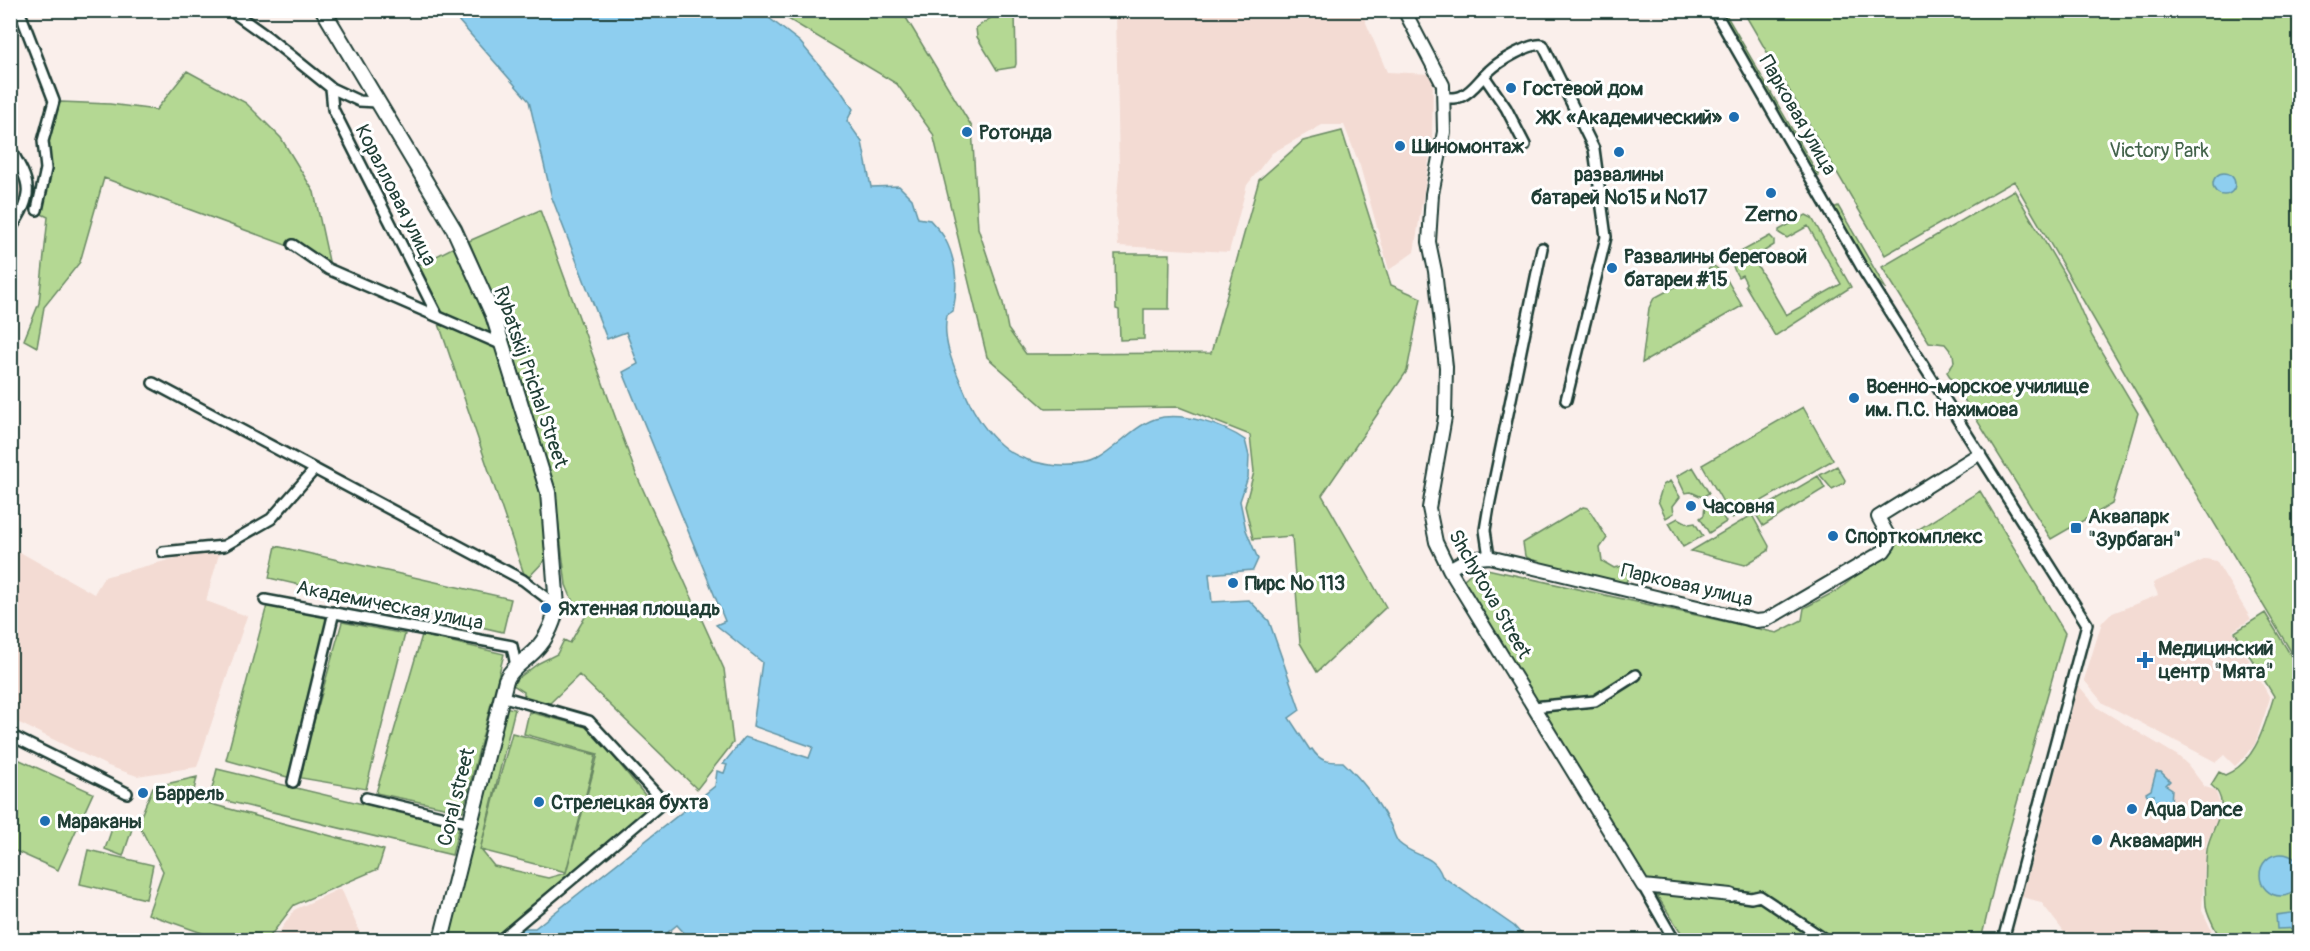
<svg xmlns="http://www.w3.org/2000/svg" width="2310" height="951" viewBox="0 0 2310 951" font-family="Pangolin,sans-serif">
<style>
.built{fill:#f3dbd3}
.green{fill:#b4d893;stroke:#6a8a64;stroke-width:1.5}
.water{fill:#8eceef;stroke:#6294a4;stroke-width:1.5}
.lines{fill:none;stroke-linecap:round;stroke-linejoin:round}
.minor-casing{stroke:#1f3d34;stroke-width:14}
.tertiary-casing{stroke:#1f3d34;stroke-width:16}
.secondary-casing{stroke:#1f3d34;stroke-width:18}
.minor{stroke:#fff;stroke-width:9}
.tertiary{stroke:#fff;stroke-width:12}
.secondary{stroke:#fff;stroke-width:14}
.poi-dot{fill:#1f6fb2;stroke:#fff;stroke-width:2}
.labels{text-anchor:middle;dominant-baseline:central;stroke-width:6;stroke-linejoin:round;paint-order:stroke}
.poi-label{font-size:20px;font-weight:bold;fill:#1f3d34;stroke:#fff;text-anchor:start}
.street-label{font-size:20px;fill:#1f3d34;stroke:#fff}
.park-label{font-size:20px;fill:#44644c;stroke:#fff}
</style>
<rect width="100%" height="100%" fill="#faefeb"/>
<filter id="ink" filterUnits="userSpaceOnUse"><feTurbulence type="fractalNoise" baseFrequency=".0167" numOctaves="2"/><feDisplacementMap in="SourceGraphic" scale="12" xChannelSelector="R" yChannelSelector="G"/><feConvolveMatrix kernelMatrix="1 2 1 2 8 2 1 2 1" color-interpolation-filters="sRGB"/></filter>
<g filter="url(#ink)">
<!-- built -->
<path class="built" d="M1116,11H1361L1387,72L1433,74L1432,141L1414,252L1389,270L1360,166L1344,125H1322L1272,153L1247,185L1229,252L1118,246L1116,211L1119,172Z
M10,115L23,191L11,215H10Z
M11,547L94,594L104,577L184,556L219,554L206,601L247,616L197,767L137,776L108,766L11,719Z
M2206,559L2216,561L2251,619L2233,631L2270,698L2255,744L2246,756L2235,766L2224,755L2216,762L2103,703L2084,680L2102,622L2110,614L2158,595L2153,583Z
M2078,685L2098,708L2178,756L2188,765L2205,787L2215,790L2219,801V815L2206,844L2202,910L2216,940H2070L2041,902L2022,897Z
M341,888L363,940H274L294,910Z"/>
<!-- green -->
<path class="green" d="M779,11H902L972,127L978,228L1003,303L1008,329L1026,354L1211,353L1259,180L1303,141L1342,131L1391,285L1421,298L1407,371L1322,495L1386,607L1317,672L1300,643L1292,536L1253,539L1245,506L1254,472L1250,435L1179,407L1046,409L987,357L933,134L897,84L783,16Z
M1001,11H1015L1016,64L1015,67L997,70L977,37L976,28Z
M1719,11H1724L1819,176L1816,178Z
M1743,11H2299V665L2139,397L2014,181L1885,255Z
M187,71L246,103L281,138L314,192L329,261L104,178L80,262L44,307L37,347L24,340L39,303L48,217L31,209L55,120V108L61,102L110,104L156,110Z
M2014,190L2068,281L2092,336L2138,413L2112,504L2051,539L1947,372L1954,362L1953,354L1945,344L1929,342L1882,267Z
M1838,206L1886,289L1873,277L1833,208Z
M540,210L636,474L724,669L733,743L697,789L579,675L547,706L524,698V692L513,685L517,679L539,663L557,654L564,640L570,643L588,612L573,602L566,585L555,494L501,317L469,241Z
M1806,215L1812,218L1851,287L1775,336L1745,285L1746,283L1742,275L1738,277C1734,270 1730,263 1735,255L1770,236L1774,240V245L1753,258L1786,315L1841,284L1808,226L1787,238L1779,233V230Z
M456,246L499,352L544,489L547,558L526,580L419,265Z
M1115,254H1170L1169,309H1144V339L1120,340L1119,310L1116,309Z
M1714,266L1723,273L1742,306L1642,363L1649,308L1654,298Z
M1803,407L1833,460L1732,518L1702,465Z
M1837,466L1845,480L1844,483L1832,489L1820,475Z
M1693,467L1709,493L1702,497L1691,492L1685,493L1677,476Z
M1818,476L1825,488L1763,526L1755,513Z
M1670,481L1680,497L1673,506L1674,513L1666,518L1658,501L1663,485Z
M1980,491L2065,633L1996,877L1981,940H1686L1633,859L1463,580L1478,567L1777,633L1802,620L1804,608L1838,590L1898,542Z
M1712,498L1726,522L1709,533L1700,518L1704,515L1705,503Z
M1583,507L1588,508L1607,538L1600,548L1602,561L1614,568L1623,566L1629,576L1626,582L1619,584L1533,561L1525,556L1523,543Z
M1752,515L1769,546L1768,551L1745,565L1691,551Z
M1678,518L1689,524L1695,523L1703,536L1683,547L1669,523Z
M276,546L511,599L503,632L269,578Z
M267,605L329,617L291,778L226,760Z
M2265,613L2299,669V940H2221C2216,930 2208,917 2206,906C2205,894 2205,856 2208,845C2213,825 2233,802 2211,785L2219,772L2225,775C2256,762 2264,727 2274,696L2235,632Z
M342,622L405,634L366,789L301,778L307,746Z
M422,635L504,654L463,811L376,793Z
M504,707L515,709L480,850L512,733L596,755L566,872L481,850L494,866L548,878L566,873L598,754L524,734L529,712L590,728L653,805L502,940H445Z
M11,756L93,793L58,870L11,849Z
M217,769L459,827L452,855L210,797Z
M197,777L192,799L384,850L378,869L294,905L267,940H222L148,914L163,871L138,823L153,787Z
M115,820L133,826L123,856L105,849Z
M88,850L153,865L146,899L80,884Z"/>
<!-- water -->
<path class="water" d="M450,11H760L800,42L841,91L853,109L847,121L862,142L871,187L899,186L912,199L918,218L930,220C935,226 942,232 945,239C957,261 958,288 953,311L947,315C941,343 956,371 967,397C974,414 987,433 1001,445C1022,464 1070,473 1095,460C1116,449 1132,427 1155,419C1182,411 1223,425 1245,440L1249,456L1248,477L1240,501L1246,530L1258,559L1253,570L1209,574L1212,602L1249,600L1269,621L1300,710L1289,718L1310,750L1312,749C1320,762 1328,762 1343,762C1363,781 1375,797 1389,822C1393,828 1394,838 1399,843C1415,858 1434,853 1442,876L1514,926L1527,940H677L685,934L677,925L658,940H507L522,928H535L715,786L717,771L724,773L727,765L723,764L745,737L809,758L813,747L753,726L762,662L716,625L725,621L623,372L638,364L626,332L607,339L552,198L529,101Z
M2213 184a11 11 0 1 1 22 0a11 11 0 1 1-22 0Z
M2156,772H2161L2170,781L2166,785L2172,789L2171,803L2168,806L2161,800L2152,802L2154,795L2148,796L2146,793L2151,790Z
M2260 875a21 21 0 1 1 42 0a21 21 0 1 1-42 0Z
M2298,912L2299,928L2277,929L2276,915Z"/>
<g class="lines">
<defs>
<path id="minor" d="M19,10L54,101L43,141L46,169L37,210
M230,10L269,38L331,88L359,101L377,102
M1714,10L1865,273L2087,624L2003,940
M1484,76L1506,108L1525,145
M331,88L333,109L437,315
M1443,98C1449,98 1456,99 1462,96C1474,90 1479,80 1489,71C1498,62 1531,42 1543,45L1594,149L1606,237L1566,400
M10,148C31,185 35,193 10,230
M293,245L328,269L503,345
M153,383L523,580L557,606
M163,552L224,546L271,519L315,469
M1489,557L1485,530L1489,506L1542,248
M265,600L512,646L516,666
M1533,707L1595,701L1636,675
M10,735L127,793
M293,782L334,612
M366,798L470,823
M1643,886L1674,940
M1731,895L1751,898L1760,896L1826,940
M500,940L660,805L658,796L589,721L501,696"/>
<path id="tertiary" d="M1404,10L1443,85L1444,132L1432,194L1429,242L1435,271L1446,367L1445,417L1429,508L1436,542L1449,569L1643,886L1731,895
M1449,569L1467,559L1489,557L1756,621L1766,620L1884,551L1889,544V537L1878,517L1979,454"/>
<path id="secondary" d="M323,10L454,229L493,315L548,492L557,606C553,626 545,643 529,656C520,664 511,669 506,680L441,940"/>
</defs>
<!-- minor casing -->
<use href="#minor" class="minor-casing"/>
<!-- tertiary casing -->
<use href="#tertiary" class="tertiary-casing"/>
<!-- secondary casing -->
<use href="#secondary" class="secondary-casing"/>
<!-- minor -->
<use href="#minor" class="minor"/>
<!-- tertiary -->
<use href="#tertiary" class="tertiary"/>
<!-- secondary -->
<use href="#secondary" class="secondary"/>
</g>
</g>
<!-- markers -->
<g class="poi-dot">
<circle cx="1511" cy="88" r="6"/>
<circle cx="1734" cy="117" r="6"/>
<circle cx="967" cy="132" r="6"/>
<circle cx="1400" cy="146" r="6"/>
<circle cx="1619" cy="152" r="6"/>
<circle cx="1771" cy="193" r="6"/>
<circle cx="1612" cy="268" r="6"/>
<circle cx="1854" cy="398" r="6"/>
<circle cx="1691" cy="506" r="6"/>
<rect x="2070" y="522" width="12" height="12" rx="3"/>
<circle cx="1833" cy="536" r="6"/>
<circle cx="1233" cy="583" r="6"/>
<circle cx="546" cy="608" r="6"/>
<path d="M2142 651h6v6h6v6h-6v6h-6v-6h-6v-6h6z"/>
<circle cx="143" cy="793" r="6"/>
<circle cx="539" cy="802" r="6"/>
<circle cx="2132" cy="809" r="6"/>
<circle cx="45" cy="821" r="6"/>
<circle cx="2097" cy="840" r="6"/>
</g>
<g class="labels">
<!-- poi labels -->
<g class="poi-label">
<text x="1523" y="88">Гостевой дом</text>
<text x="1722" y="117" text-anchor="end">ЖК «Академический»</text>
<text x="979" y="132">Ротонда</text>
<text x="1412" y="146">Шиномонтаж</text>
<text x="1619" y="174" text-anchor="middle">развалины<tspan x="1619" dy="23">батарей №15 и №17</tspan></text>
<text x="1771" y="214" text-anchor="middle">Zerno</text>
<text x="1624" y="256">Развалины береговой<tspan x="1624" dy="23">батареи #15</tspan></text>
<text x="1866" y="386">Военно-морское училище<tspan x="1866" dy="23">им. П.С. Нахимова</tspan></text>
<text x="1703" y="506">Часовня</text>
<text x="2088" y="516">Аквапарк<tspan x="2088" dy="23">"Зурбаган"</tspan></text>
<text x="1845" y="536">Спорткомплекс</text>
<text x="1245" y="583">Пирс № 113</text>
<text x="558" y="608">Яхтенная площадь</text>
<text x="2158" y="648">Медицинский<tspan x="2158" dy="23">центр "Мята"</tspan></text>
<text x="155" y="793">Баррель</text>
<text x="551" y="802">Стрелецкая бухта</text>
<text x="2144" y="809">Aqua Dance</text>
<text x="57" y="821">Мараканы</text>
<text x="2109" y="840">Аквамарин</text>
</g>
<!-- street labels -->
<g class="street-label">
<text transform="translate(1798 115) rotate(60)">Парковая улица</text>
<text transform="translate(396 195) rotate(63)">Коралловая улица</text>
<text transform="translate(531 377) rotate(71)">Rybatskij Prichal Street</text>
<text transform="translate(1687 585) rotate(13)">Парковая улица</text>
<text transform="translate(1490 594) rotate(60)">Shchytova Street</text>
<text transform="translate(390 605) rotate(11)">Академическая улица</text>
<text transform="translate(456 797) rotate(-76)">Coral street</text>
</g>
<!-- park labels -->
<g class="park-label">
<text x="2159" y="150">Victory Park</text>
</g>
</g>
<!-- margin -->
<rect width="2310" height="951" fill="none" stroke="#fff" stroke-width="36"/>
<rect x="18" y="18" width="2274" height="915" fill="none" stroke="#1f3d34" stroke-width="2" filter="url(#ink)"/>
</svg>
